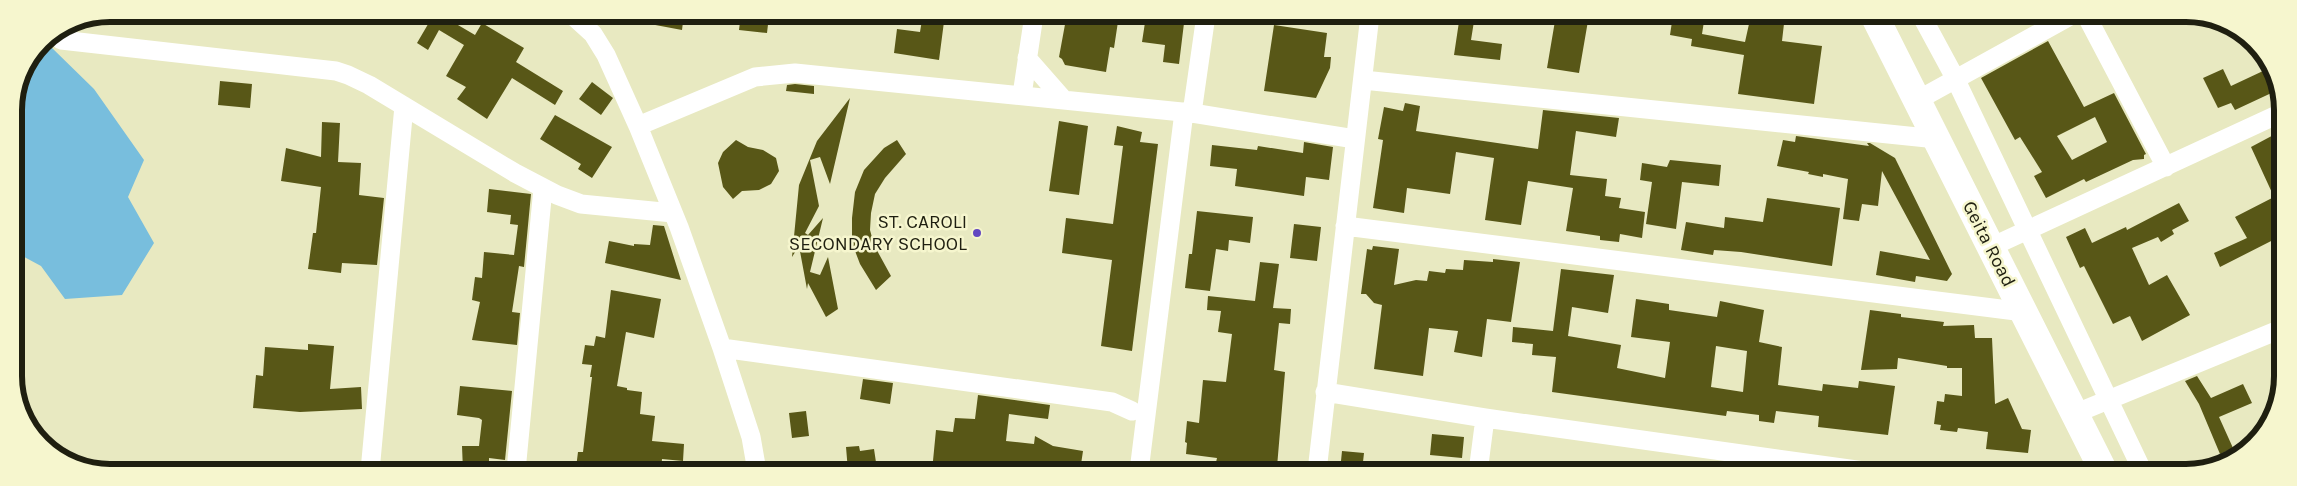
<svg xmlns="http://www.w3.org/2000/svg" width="2297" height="486" viewBox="0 0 2297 486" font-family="Karla,sans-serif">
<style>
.water{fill:#78bedd}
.building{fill:#585717;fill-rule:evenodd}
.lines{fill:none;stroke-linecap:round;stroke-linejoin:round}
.minor{stroke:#fff;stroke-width:19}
.trunk{stroke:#fff;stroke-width:28}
.poi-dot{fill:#6348c1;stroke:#f6f6ce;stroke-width:2}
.labels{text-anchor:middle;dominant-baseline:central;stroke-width:5;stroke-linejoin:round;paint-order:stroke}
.poi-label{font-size:19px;fill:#1f1f10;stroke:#f6f6ce;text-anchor:end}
.street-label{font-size:19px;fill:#1f1f10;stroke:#f6f6ce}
.rim{fill:none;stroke:#1f1f10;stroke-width:6}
</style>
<rect width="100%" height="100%" fill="#e8e9c1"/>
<!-- water -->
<path class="water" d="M49,38L51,47L94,89L144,160L128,197L154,243L122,295L65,299L41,266L15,252L14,105L21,73L42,42Z"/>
<!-- building -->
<path class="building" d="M434,14H449L446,18L475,35L482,23L524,48L516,62L563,91L555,105L512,78L487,119L457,99L466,87L446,76L464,45L439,30L428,50L417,43Z
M635,14H684L682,30L634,21Z
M741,14L769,16L767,33L739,30Z
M923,14H945L939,60L894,53L897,29L920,32Z
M1087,15H1119L1114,48L1110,47L1106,72L1065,65L1062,59L1059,57L1066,19L1086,22Z
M1167,15H1185L1179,64L1163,62L1165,45L1142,42L1146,16L1167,19Z
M1460,15H1475L1471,40L1502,44L1500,60L1454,55Z
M1556,15H1589L1579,73L1547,68Z
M1673,15H1705L1702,34L1745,42L1751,15H1785L1782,41L1822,46L1814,104L1738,94L1744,55L1691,46L1692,39L1670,35Z
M1274,25L1327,33L1324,57H1331L1330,68L1316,98L1264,91Z
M2048,41L2084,107L2114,93L2146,154L2144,155V159L2133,160L2086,182L2084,179L2046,198L2034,176L2042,172L2020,137L2015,140L1981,78ZM2095,117L2107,142L2072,160L2057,136Z
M2223,69L2231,86L2263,71L2265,77L2272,74L2280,89L2235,110L2231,103L2218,108L2203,78Z
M220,81L252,84L250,108L218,105Z
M592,82L613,98L601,115L579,99Z
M795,84L814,86V94L786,91L787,85Z
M850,98L830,184L820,157L810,160L819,206L805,233L808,235L823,218L810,272L820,275L828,257L838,309L826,317L808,283L807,289L799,246L792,257L799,185L817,141Z
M1405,103L1420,106L1416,131L1538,149L1543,110L1619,118L1616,137L1576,131L1570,175L1607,179L1605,196L1621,198L1619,208L1645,212L1642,238L1620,234L1619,242L1600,240V236L1566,231L1573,188L1528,181L1521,225L1485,220L1494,158L1456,152L1450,194L1407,188L1404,213L1373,208L1383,140L1378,139L1384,107L1403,111Z
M555,115L612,147L592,178L578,169L581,164L540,139Z
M1059,121L1088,126L1079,195L1049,191Z
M322,122L340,123L338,162L361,163L359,195L384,198L377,265L342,263L341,273L308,269L313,233H316L321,187L281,181L286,148L321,157Z
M1117,126L1142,132L1140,142L1158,144L1132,351L1101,346L1112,260L1062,253L1066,218L1113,224L1123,146L1114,145Z
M2281,131V216L2274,217L2281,236L2220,267L2214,253L2247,238L2235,217L2274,197L2251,147Z
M1796,136L1869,146L1867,143H1870L1895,158L1952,274L1947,281L1916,276L1915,282L1876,275L1880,251L1930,260L1882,171L1878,206L1862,204L1859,221L1843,219L1848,179L1823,174V177L1808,174L1809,172L1777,166L1783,140L1795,142Z
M736,140L748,147L763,150L776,158L779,171L771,184L759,190L742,191L733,199L723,187L718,163L723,152Z
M897,140L906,154L885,178L875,194L871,213L870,230L874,245L891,276L876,290L860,264L852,243V218L855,192L864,170L884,148Z
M1304,142L1333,147L1329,180L1306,177L1304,196L1235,186L1237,169L1210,166L1212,145L1257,150L1258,146L1303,153Z
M1670,160L1721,165L1719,186L1682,182L1676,229L1646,224L1652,182L1640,180L1642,163L1667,167Z
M489,189L531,194L524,267L519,266L512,312L520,313L517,345L472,340L480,302L472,300L475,277L482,278L484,252L514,255L518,225L510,224L511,215L487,212Z
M1767,198L1840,208L1832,266L1741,252L1714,250L1713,255L1681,250L1686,222L1724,228L1725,217L1763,222Z
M2179,203L2189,221L2172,230L2174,234L2161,242L2158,237L2132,248L2149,285L2167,275L2190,315L2142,341L2130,316L2113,324L2084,266L2080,268L2066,237L2085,228L2092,243L2126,227L2127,230Z
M1197,211L1253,217L1250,243L1229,240L1228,251L1216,249L1210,291L1185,288L1189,254H1192Z
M1294,224L1321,227L1317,261L1290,258Z
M653,225L664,226L681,280L605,263L609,241L634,246V244L650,245Z
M1373,246L1399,249L1394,285L1416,280L1427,281L1429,271L1445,273L1446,269L1463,270L1464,260L1493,262V259L1520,262L1511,322L1487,319L1482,357L1454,352L1458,331L1429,328L1423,376L1374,369L1382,305L1374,303L1366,294H1361L1367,249L1372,250Z
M1260,262L1279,264L1273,308L1291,309L1290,324L1279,323L1274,370L1285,372L1277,467L1262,465L1261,471H1214L1217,458L1186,454L1187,443L1185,442L1187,421L1199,423L1203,380L1226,382L1232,334L1218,332L1221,311L1207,310L1208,296L1255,301Z
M1561,269L1614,275L1608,313L1572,307L1568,336L1621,345L1617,368L1665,378L1670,342L1631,337L1636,299L1669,304V310L1717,317L1720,301L1764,310L1759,342L1782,347L1778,385L1822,391L1823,384L1858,388L1859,381L1895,386L1888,435L1818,427L1819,416L1776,411L1774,423L1759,421V415L1727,411L1726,416L1552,392L1556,357L1532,355L1533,344L1512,342L1513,327L1553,331ZM1716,346L1747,351L1743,392L1711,387Z
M611,290L661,299L654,338L626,332L617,386L627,388V390L642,392L640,414L655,416L652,441L684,444L683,461L662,459L661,471H599L576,468L578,452H583L592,377H590L592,365L582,364L585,345L594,346L596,336L605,338Z
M1870,310L1901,314V317L1944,322L1943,326L1974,325L1975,338H1992L1995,404L2008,398L2022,429L2031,430L2028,453L1986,449L1988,432L1958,428L1957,432L1940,430L1941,425L1934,424L1937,401L1944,402L1945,394L1962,396V368H1947V366L1898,358L1897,369L1861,370Z
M308,344L334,346L330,389L361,387L362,409L300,412L253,408L256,375L263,376L265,347L308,350Z
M2197,376L2211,398L2243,384L2252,403L2219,417L2233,448L2220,454L2199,404L2185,381Z
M863,379L893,383L890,404L860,399Z
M460,386L512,391L505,460L489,458V471H463L462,446H479L482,420L479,418L457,415Z
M978,395L1050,405L1048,419L1009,414L1006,441L1034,444L1035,436L1053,446L1083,451L1080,471H932L936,430L953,432L955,418L975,419Z
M806,411L809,436L792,438L789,413Z
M1432,434L1464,437L1462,458L1430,455Z
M859,446L860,451L874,449L877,469L848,471L846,447Z
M1342,451L1364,453L1362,471H1340Z"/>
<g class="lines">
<!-- minor -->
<path class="minor" d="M571,14L593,34L606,55L638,126L679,227L722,348L751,437L757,471
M1921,15L1954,76L2143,472
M2086,15L2166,167
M61,40L336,71L348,75L369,85L515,173L557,195L581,204L673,213
M1027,58L1063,99
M1363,80L1937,139
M1022,95L1034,15
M1916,101L2072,15
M1192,113L1206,15
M638,126L755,77L795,73L1192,113L1355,139
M1345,226L2024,312
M1991,247L2281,113
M722,348L1112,402L1132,411
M1325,392L1485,418L1871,472
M2074,414L2281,329
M370,471L404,106
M516,471L543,188
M1139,471L1184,112
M1317,471L1370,15
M1478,472L1485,418"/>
<!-- trunk -->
<path class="trunk" d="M1874,15L2104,472"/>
</g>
<!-- markers -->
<circle class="poi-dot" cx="977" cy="233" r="5"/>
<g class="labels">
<!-- poi labels -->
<g class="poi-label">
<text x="967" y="222">ST. CAROLI<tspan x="967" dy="22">SECONDARY SCHOOL</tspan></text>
</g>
<!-- street labels -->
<g class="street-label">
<text transform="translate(1989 244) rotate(63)">Geita Road</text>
</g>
</g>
<!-- crop -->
<path d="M0 0H2297V486H0ZM110 22H2186A88 88 0 0 1 2274 110V376A88 88 0 0 1 2186 464H110A88 88 0 0 1 22 376V110A88 88 0 0 1 110 22Z" fill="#f6f6ce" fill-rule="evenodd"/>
<path class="rim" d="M110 22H2186A88 88 0 0 1 2274 110V376A88 88 0 0 1 2186 464H110A88 88 0 0 1 22 376V110A88 88 0 0 1 110 22Z"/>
</svg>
